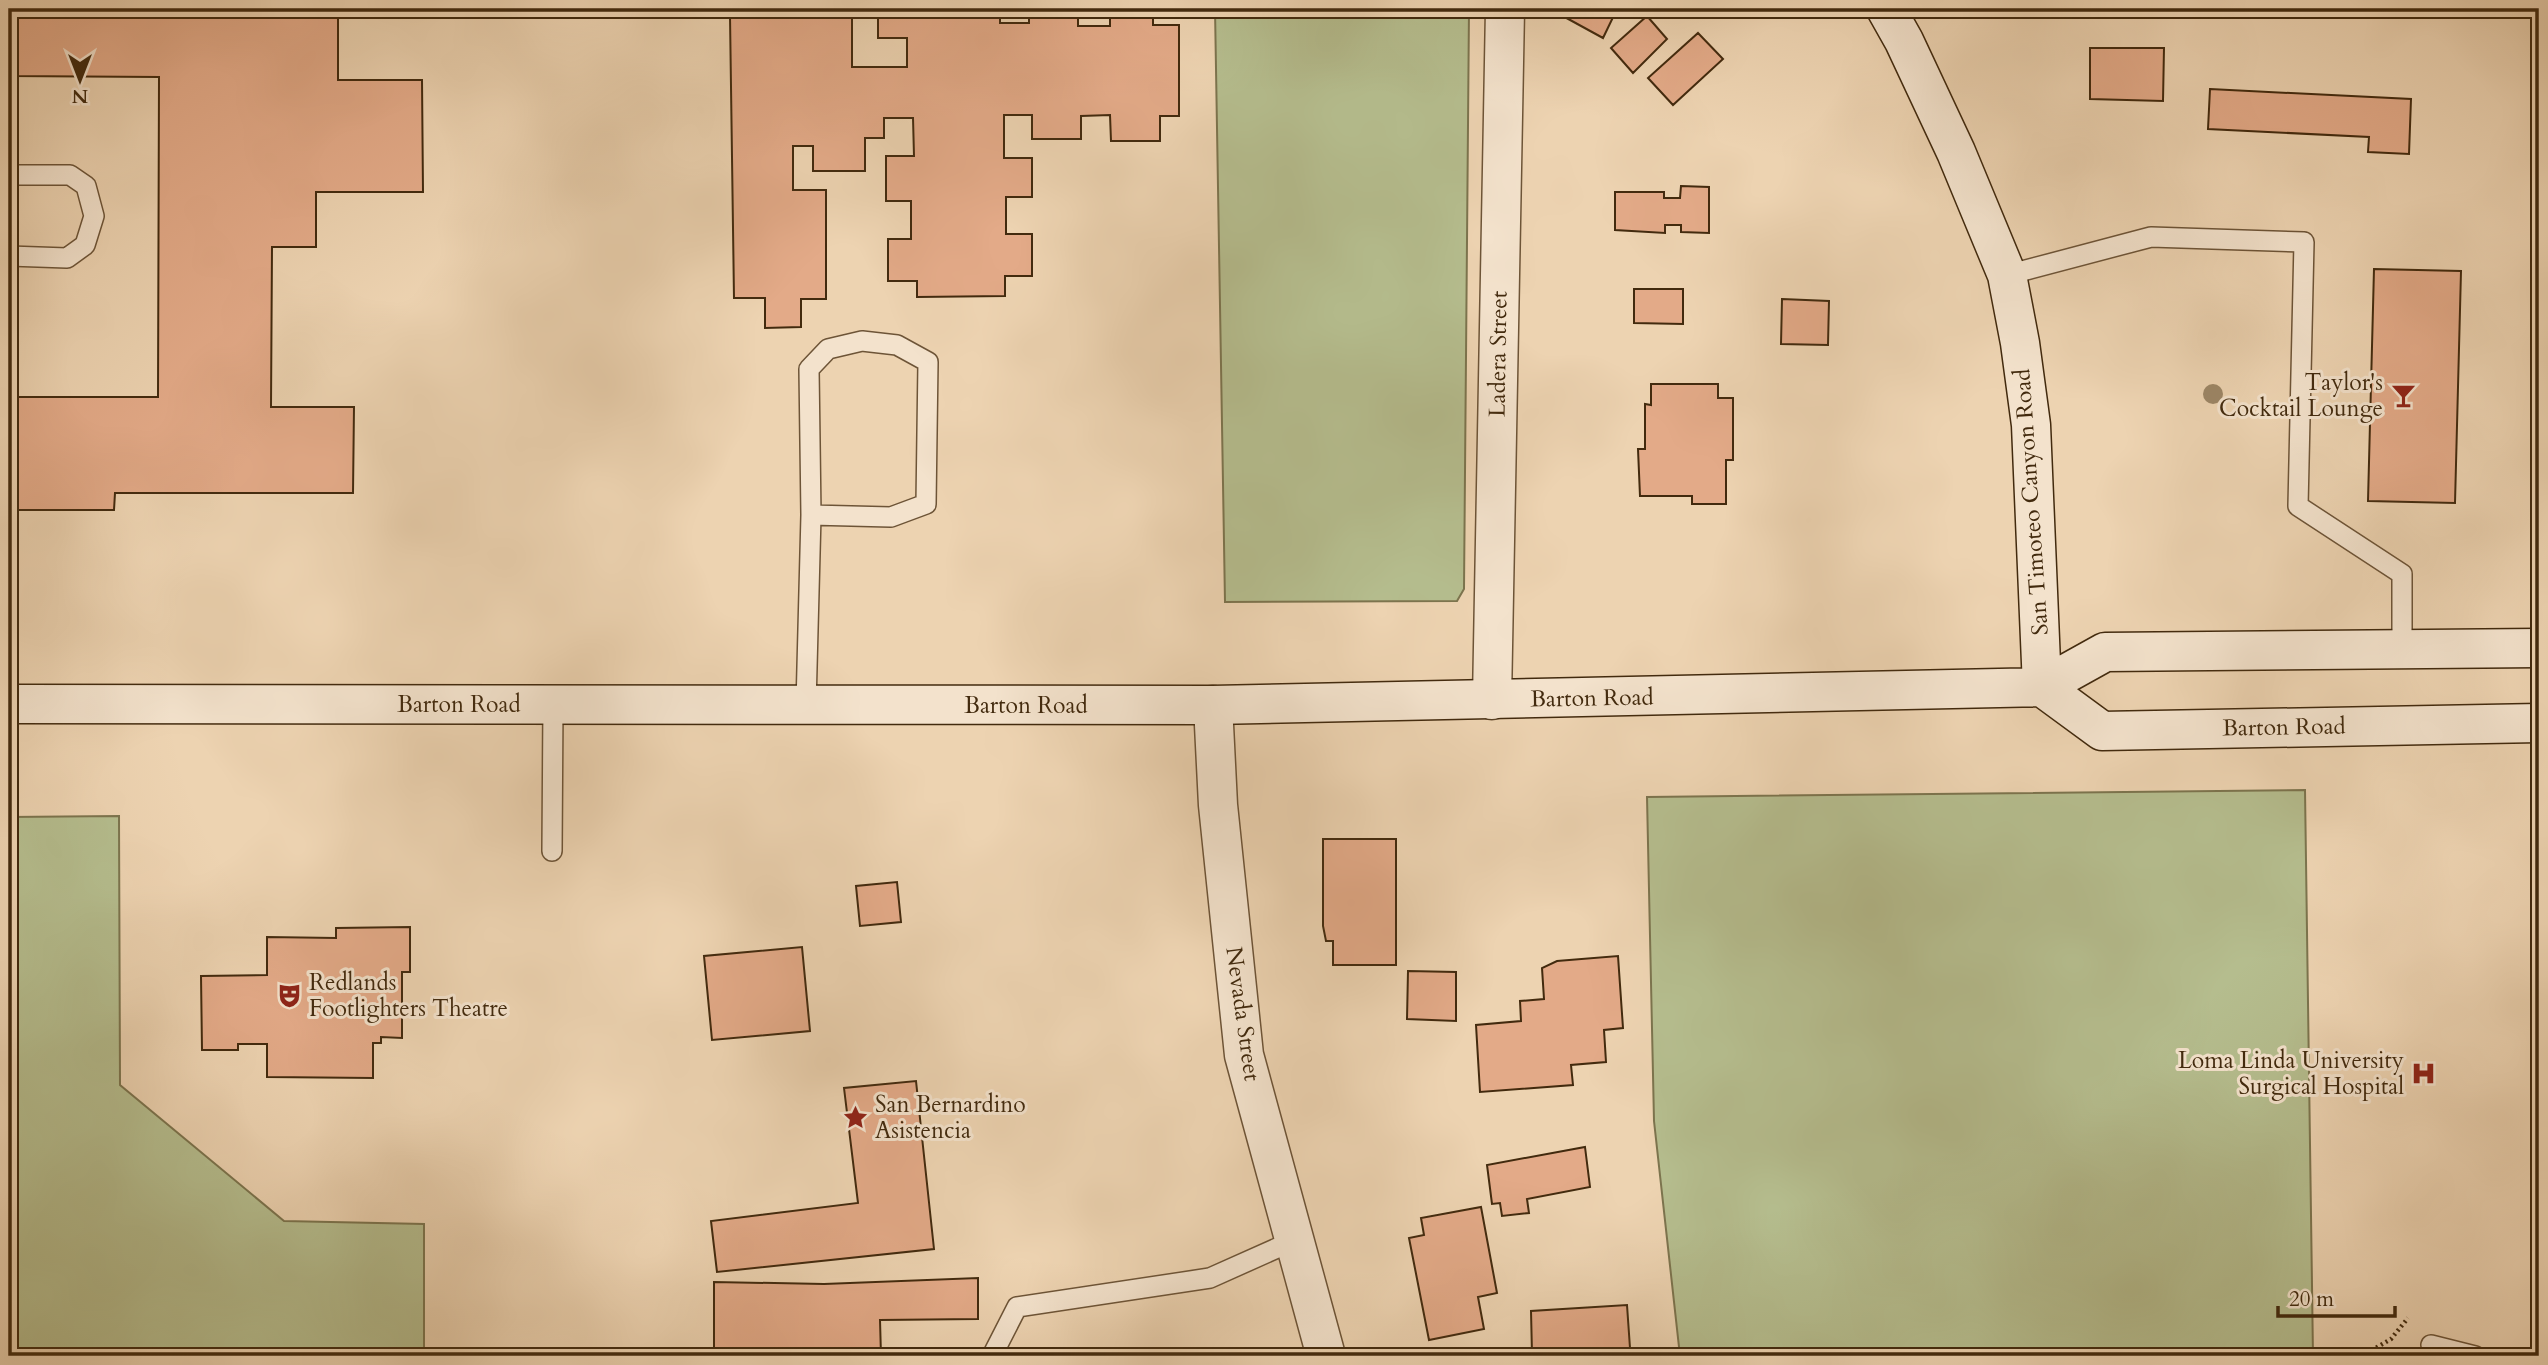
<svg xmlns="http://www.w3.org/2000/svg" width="2548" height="1365" viewBox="0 0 2548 1365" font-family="Cardo,serif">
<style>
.green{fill:#b5bd8e;stroke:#7c744e;stroke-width:2}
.building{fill:#e3aa88;stroke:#422a0e;stroke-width:2}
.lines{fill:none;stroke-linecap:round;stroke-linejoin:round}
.lane-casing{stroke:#6d5437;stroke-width:22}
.street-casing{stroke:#6d5437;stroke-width:41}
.secondary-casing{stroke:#422a0e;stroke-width:41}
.path{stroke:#422a0e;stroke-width:4.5;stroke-dasharray:2 3.5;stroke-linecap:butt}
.lane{stroke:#f3e2cc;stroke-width:19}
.street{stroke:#f3e2cc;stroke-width:38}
.secondary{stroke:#f3e2cc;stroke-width:38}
.tree{fill:#9c8666}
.labels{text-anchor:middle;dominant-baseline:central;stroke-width:6;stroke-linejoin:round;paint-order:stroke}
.street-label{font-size:23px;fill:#422a0e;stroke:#f3e2cc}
.poi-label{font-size:23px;fill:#422a0e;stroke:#f3e2cc;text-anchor:end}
</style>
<rect width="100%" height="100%" fill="#edd3b1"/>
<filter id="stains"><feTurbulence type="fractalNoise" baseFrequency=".00286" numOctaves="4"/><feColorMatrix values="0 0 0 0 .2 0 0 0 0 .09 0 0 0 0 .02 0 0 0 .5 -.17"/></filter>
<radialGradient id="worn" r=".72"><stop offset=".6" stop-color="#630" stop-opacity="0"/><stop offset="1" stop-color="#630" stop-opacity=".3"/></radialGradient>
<!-- green -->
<path class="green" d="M1215,9H1469L1464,589L1457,601L1225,602Z
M2305,790L2313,1356H1680L1654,1121L1647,797Z
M119,816L120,1085L284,1221L424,1224V1356H9V817Z"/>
<!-- building -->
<path class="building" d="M9,9H338V80H422L423,192H316V247H272L271,407H354L353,493H115L114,510H9V397H158L159,77L9,76Z
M878,9H1000V23H1029V9H1078V26H1110V9H1153V25H1179V116H1160V141H1111L1110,115L1081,116V139H1032V115H1004V158H1032V197H1006V234H1032V276H1005V296L917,297V281H888V239H911V201H886V156H914L913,118H884V138H865V171H813V146H793V190H826V299H801V327L765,328V298H734L730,16H852V67H907V38H878Z
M1550,9H1617L1603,38Z
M1647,16L1667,39L1633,73L1611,48Z
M1698,33L1723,59L1673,105L1648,78Z
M2090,48H2164L2163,101L2090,99Z
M2210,89L2411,99L2409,154L2368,152L2369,137L2208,129Z
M1681,186L1709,187V233L1681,232V225H1665V233L1615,230V192H1664V198H1680Z
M2374,269L2461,271L2455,503L2368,501Z
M1634,289H1683V324L1634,323Z
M1782,299L1829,301L1828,345L1781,344Z
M1651,384H1718V398H1733V460H1726V504H1692V496H1640L1638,449H1645V404L1651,405Z
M1323,839H1396V965H1333V941H1326L1323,926Z
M897,882L901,922L860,926L856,886Z
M410,927V972H402V1038L381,1037V1043H373V1078L267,1077V1044H238V1050H202L201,976L267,975V937L336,938V928Z
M802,947L810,1031L712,1040L704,956Z
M1618,956L1623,1028L1604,1030L1606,1062L1571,1065L1573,1085L1480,1092L1476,1025L1521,1021L1520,1001L1544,999L1542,968L1557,961Z
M1408,971L1456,972V1021L1407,1019Z
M916,1081L934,1249L717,1272L711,1221L858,1203L844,1088Z
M1585,1147L1590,1187L1527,1199L1529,1213L1502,1216L1500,1203L1492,1204L1487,1165Z
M1481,1207L1497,1293L1478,1297L1484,1329L1429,1340L1409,1238L1424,1235L1421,1218Z
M978,1278V1319L880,1320L881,1356H816V1352L714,1351V1282L824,1284Z
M1627,1305L1630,1348L1532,1354L1531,1311Z"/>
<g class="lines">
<defs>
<path id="lane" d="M9,175H70L86,186L94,216L85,245L67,258L9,256
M2007,275L2151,237L2304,242L2298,506L2402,574V650
M806,705L811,515L809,369L828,349L862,341L897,345L928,362L926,504L891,517L811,515
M552,851L553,704
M2431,1345L2475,1356
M992,1356L1017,1307L1210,1278L1295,1240"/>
<path id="street" d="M1492,700L1505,9
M1213,705L1218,805L1244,1055L1326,1356"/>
<path id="secondary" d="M1886,9L1904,41L1956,152L2007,275L2020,343L2031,425L2042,687
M2042,687L2102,731L2539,723
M9,704L1213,705L2042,687L2105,652L2539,648"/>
</defs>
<!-- lane casing -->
<use href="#lane" class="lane-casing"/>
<!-- street casing -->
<use href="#street" class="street-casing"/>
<!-- secondary casing -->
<use href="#secondary" class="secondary-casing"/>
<!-- path -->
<path class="path" d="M2362,1356L2391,1339L2408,1318"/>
<!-- lane -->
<use href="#lane" class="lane"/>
<!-- street -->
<use href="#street" class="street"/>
<!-- secondary -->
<use href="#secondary" class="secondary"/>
</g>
<!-- trees -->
<circle class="tree" cx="2213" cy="394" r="10"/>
<!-- icons -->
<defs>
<symbol id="bar-bare" viewBox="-9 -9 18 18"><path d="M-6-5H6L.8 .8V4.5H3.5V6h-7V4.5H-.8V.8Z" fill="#8f2418" stroke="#f3e2cc" stroke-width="2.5" paint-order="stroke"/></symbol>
<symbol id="theatre-bare" viewBox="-9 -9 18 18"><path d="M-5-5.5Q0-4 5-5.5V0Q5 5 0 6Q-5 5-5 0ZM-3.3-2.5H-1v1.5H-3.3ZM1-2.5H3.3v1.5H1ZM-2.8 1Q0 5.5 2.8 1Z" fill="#8f2418" stroke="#f3e2cc" stroke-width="2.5" paint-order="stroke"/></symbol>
<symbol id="hospital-bare" viewBox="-9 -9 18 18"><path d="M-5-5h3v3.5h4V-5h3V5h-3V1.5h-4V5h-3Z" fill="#8f2418" stroke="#f3e2cc" stroke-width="2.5" paint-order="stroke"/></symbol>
<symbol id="sight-bare" viewBox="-9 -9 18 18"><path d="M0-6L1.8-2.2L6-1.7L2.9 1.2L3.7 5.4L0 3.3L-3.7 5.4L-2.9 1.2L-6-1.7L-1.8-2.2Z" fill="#8f2418" stroke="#f3e2cc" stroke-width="2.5" paint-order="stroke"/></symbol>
</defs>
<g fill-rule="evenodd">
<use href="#bar-bare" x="2386" y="378" width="35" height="35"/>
<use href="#theatre-bare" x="272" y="978" width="35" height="35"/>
<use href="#hospital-bare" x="2406" y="1056" width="35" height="35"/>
<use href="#sight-bare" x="838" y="1100" width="35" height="35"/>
</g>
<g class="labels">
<!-- street labels -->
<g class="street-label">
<text transform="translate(1498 354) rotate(-89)">Ladera Street</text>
<text transform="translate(2031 502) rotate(-94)">San Timoteo Canyon Road</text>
<text transform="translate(1592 698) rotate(-1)">Barton Road</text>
<text x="459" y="704">Barton Road</text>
<text x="1026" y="705">Barton Road</text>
<text transform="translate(2284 727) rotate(-1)">Barton Road</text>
<text transform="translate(1243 1014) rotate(82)">Nevada Street</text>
</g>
<!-- poi labels -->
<g class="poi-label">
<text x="2383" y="382">Taylor's<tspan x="2383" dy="26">Cocktail Lounge</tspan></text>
<text x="309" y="982" text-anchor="start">Redlands<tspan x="309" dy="26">Footlighters Theatre</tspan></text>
<text x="2404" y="1060">Loma Linda University<tspan x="2404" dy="26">Surgical Hospital</tspan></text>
<text x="875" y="1104" text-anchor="start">San Bernardino<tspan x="875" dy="26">Asistencia</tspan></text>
</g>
</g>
<!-- margin -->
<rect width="2548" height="1365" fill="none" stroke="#edd3b1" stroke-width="35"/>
<rect x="10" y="10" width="2527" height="1344" fill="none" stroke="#422a0e" stroke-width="3.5"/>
<rect x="18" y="18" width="2513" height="1330" fill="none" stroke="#422a0e" stroke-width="2"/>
<!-- north arrow -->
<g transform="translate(80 80) rotate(180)" stroke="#f3e2cc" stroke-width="5" paint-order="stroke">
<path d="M0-5L12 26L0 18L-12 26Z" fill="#422a0e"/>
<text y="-10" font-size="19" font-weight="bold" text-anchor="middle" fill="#422a0e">N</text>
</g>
<!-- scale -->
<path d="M2278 1306v10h117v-10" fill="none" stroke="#422a0e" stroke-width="3.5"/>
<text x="2289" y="1306" font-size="21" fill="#422a0e" stroke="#f3e2cc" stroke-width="5" paint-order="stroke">20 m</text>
<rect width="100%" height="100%" filter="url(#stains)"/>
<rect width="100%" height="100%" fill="url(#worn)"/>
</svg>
